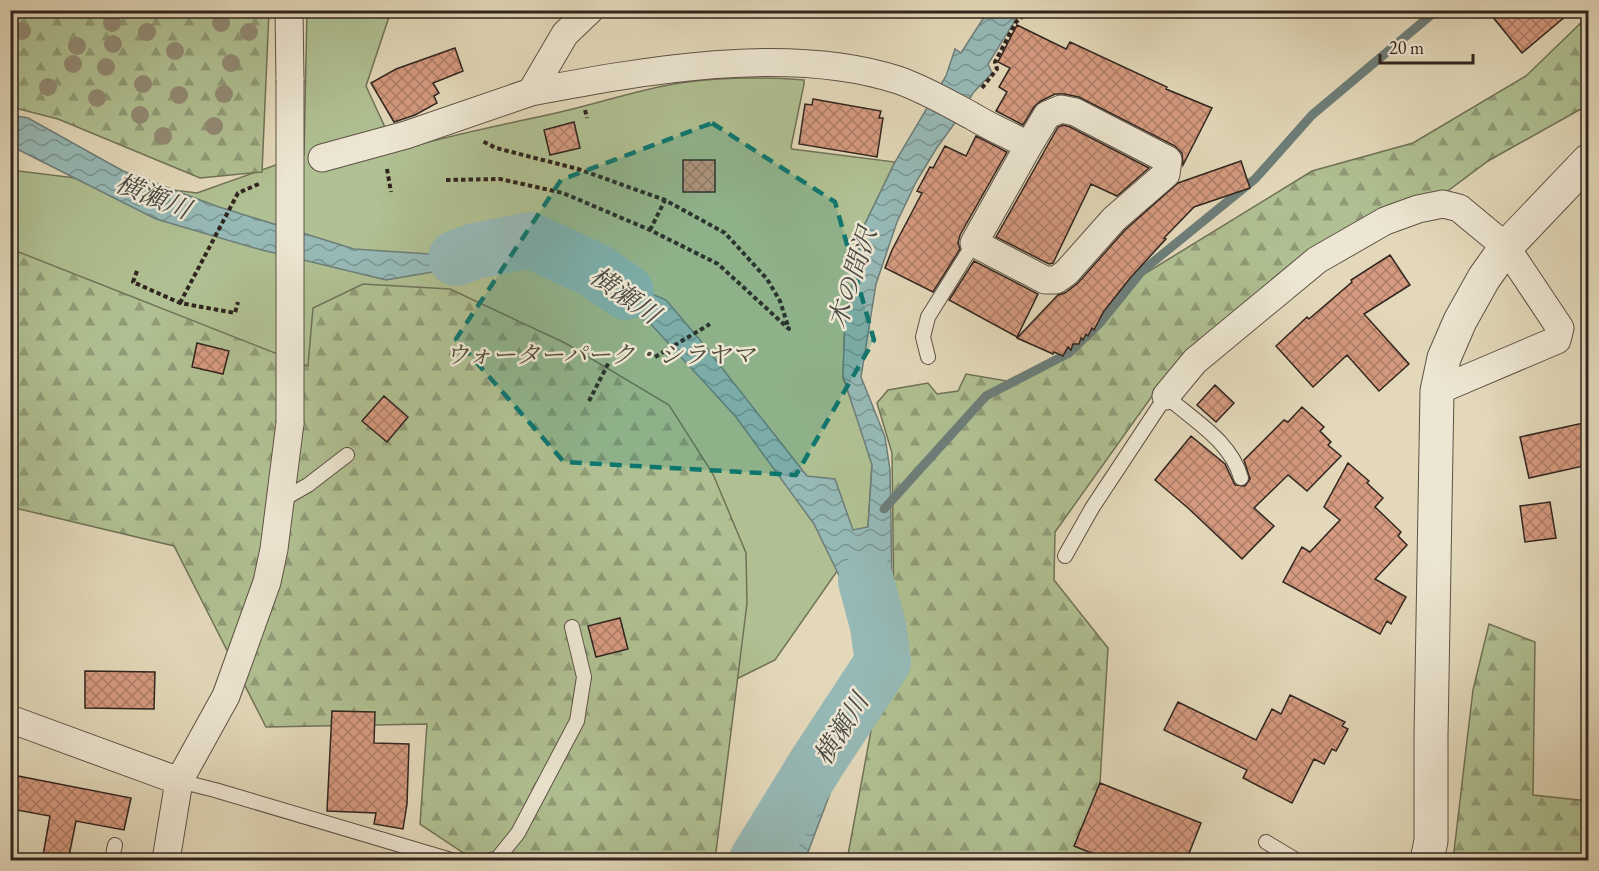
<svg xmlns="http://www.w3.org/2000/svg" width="1599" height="871" viewBox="0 0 1599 871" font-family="'EB Garamond','Noto Serif JP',serif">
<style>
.green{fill:#b0c092;stroke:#707258;stroke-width:1.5}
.forest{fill:url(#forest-firs);stroke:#707258;stroke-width:1.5}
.water{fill:url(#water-waves);stroke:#6d7e7a;stroke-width:1.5}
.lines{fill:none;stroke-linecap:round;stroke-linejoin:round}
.stream{stroke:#6d7e7a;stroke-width:9}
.river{stroke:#96b9b6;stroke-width:56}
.building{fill:url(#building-cross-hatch);stroke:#30251f;stroke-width:1.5}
.service-casing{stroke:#5d5246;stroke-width:16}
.minor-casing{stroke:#5d5246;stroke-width:29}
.tertiary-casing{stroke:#5d5246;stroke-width:35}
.path{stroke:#30251f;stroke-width:4;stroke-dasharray:4.5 3;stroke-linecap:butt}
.service{stroke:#ede6d2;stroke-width:14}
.minor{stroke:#ede6d2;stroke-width:27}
.tertiary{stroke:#ede6d2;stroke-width:33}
.minor-bridge-casing{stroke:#5d5246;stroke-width:29;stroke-linecap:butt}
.minor-bridge{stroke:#ede6d2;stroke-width:27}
.tree{fill:#928b75}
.marked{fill:#0f766e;fill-opacity:0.2;stroke:#0f766e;stroke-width:4.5;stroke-dasharray:12 8;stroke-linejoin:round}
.labels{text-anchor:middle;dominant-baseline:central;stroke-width:5;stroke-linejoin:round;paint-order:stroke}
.park-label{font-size:24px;font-style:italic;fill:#504c3c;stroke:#ede6d2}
.water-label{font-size:26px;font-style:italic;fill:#4a4a45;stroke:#ede6d2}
</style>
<defs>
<pattern id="forest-firs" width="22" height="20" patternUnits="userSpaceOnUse" patternTransform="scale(1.5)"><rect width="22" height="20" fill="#b0c092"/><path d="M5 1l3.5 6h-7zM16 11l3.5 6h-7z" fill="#909c77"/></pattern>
<pattern id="water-waves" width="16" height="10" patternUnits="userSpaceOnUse" patternTransform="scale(1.5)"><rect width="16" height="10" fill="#96b9b6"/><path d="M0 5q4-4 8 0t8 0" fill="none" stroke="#7b9693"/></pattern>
<pattern id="building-cross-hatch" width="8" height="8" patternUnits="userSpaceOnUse" patternTransform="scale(1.5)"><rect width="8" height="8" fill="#d59a7f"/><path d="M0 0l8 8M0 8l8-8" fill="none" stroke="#ad7d67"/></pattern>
</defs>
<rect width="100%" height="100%" fill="#e3d9ba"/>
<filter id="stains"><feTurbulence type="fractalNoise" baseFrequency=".00333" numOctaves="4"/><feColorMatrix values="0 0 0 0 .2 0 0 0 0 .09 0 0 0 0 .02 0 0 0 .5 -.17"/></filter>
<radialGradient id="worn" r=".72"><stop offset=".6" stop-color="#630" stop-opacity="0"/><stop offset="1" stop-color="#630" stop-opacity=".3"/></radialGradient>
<!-- green -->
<path class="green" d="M307,11H391L366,86L396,151C449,135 502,125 556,113C597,104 640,89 680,83C721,77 763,77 804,80V84L791,147L792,149L895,162L864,226L845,318L843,378L867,444L872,464L868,527L775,660L514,789L11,294V170L197,193L304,155Z"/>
<!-- forest -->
<path class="forest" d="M10,11H269L262,172L200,178L58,119L11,107Z
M1588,16V105L1488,161L1413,217L1213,337L1152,396L1055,532L1054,580L1108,648L1100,783L1092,826L1117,860H847L894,607L892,453L877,403L888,390L928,383L937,394L958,391L966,374L1007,381L1090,339L1121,301L1133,281L1312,171L1413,143L1526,76Z
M11,249L308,366L313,308L363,284L450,289L565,343L669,405L713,474L746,553L747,603L715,860H474L420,824L427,724L266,727L174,546L11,507Z
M1489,624L1535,642L1533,795L1588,801V860H1453L1473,690Z"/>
<!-- water -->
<path class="water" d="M988,11H1021L988,64L992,73L973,93L957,120L936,149L916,182L897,222L876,284L861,377L885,437L890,470L892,581L887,642L805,860H752L855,660L862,623L814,524L736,417L649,322L509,259L386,280L258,249L156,219L11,146L10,115L28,118L123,171L219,207L354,249L429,254L517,236L666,300L700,340L807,476L835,479L853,530L868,527L872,465L843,376L845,318L864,226L895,162L946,76L955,49L961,53Z"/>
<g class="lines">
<!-- stream -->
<path class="stream" d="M884,509L986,396L1069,353L1101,322L1142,271L1255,179L1312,115L1437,10"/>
<!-- river -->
<path class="river" d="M456,258L475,251L530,240L596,271L626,292
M757,860L818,761L883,662L878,626L866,581"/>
</g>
<!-- building -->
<path class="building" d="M1487,10H1573L1522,53Z
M1017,25L1066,49L1070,42L1167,87L1166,89L1212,108L1183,165L1182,153L1175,146L1079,97L1064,94H1055L1041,101L1034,107L1023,125L996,111L1007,92L999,87L1010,68L998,62Z
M455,48L463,71L433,83L439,93L434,96L437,103L415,115L394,122L371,83L396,69Z
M813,99L881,111L879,118H883L877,157L799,144L805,104L812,105Z
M574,122L580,148L550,155L544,130Z
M1063,125L1070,127L1149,168L1117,196L1091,184L1053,263L1049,264L996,237L1058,127Z
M976,136L1007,152L960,235L958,243L960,249L933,292L885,268L892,250L922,193L917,191L930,167L933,168L945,146L966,156Z
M683,160H715V192H683Z
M1241,161L1250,188L1194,207L1164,238L1166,239L1131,277L1104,311L1094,330L1092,328L1088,336L1086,334L1083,340L1081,338L1079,344H1073L1071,350L1068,347L1063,356L1054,352L1053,354L1017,338L1058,295L1065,293L1078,283L1125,230L1178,183Z
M1390,255L1410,285L1364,314L1409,364L1379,391L1347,355L1313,387L1276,346L1307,317L1309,319L1352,282L1351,280Z
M974,261L1038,294L1017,337L949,300Z
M197,343L229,351L223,374L192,367Z
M1215,385L1234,403L1216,422L1197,405Z
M384,396L408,417L387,442L362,421Z
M1302,407L1324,427L1320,431L1331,442L1328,445L1341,456L1307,491L1288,475L1254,508L1274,526L1242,559L1188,508L1155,480L1191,436L1225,464L1235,485L1245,486L1250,479L1244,460L1284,420L1288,422Z
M1583,423L1588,434V465L1529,478L1520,437Z
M1348,463L1369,481L1367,483L1383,498L1375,507L1401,532L1398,536L1407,545L1375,579L1406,597L1391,624L1387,621L1380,634L1283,582L1302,547L1310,552L1340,520L1324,507Z
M1550,502L1556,538L1525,542L1520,506Z
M620,618L628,649L596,657L588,626Z
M85,671L155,672L154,709L85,708Z
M1290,695L1345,722L1342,726L1348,729L1336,751L1332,749L1324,764L1314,759L1292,803L1243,778L1247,770L1164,730L1178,702L1256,740L1272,709L1281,714Z
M332,711L375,712L374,743L409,744L407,804L403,829L374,824L376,813L327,811Z
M18,776L131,798L124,830L76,821L68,861H42L50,816L11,809Z
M1100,783L1201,823L1186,861H1111L1074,846Z"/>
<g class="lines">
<defs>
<path id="service" d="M928,357L923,337L928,317L974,243
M280,501L308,485L347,455
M1065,556L1092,508L1166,396C1193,420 1231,441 1241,478
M179,781L215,790L451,860
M1266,842L1296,860
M112,860L115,845
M491,860L497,859L518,833L577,721L584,677L572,627"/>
<path id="minor" d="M289,10L290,80
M531,92C643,71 788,44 898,80C924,89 948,103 972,116C990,127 1010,136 1029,145L974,243L1045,280H1056L1066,273L1114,219L1166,174L1168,160L1075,112L1061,109L1047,115L1029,145
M322,158L406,135L531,92L565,34L590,10
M1166,396L1195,361L1317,260L1385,221L1418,209L1443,204L1459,208L1506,247L1560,328L1557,340L1437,391
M10,719L179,781
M166,860L179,781L226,696L267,582L274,549L290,423"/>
<path id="tertiary" d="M1427,860L1431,841V736L1437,391L1444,358L1460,321L1484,278L1506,247L1588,161"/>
</defs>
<!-- service casing -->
<use href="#service" class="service-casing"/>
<!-- minor casing -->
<use href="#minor" class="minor-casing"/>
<!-- tertiary casing -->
<use href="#tertiary" class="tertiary-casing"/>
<!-- path -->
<path class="path" d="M982,88L997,69L995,62L1016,22L1030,10
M585,110L587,118
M387,169L391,192
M446,180L500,179L563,193L650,230L718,264L789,329L780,301L767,279L725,233L665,200L578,169L496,148L482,141
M650,230L665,200
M137,271L133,282L180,303L235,313L238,302
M180,303L238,193L261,183
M655,357L710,324
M589,401L609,362"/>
<!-- service -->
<use href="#service" class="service"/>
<!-- minor -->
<use href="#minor" class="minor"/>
<!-- tertiary -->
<use href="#tertiary" class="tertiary"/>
<defs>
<path id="minor-bridge" d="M290,423V80"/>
</defs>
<!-- minor-bridge casing -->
<use href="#minor-bridge" class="minor-bridge-casing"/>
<!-- minor-bridge -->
<use href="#minor-bridge" class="minor-bridge"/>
</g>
<!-- trees -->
<g class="tree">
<circle cx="112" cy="23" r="9"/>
<circle cx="221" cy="23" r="9"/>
<circle cx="22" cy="31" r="9"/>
<circle cx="147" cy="32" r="9"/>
<circle cx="249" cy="32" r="9"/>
<circle cx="113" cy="44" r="9"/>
<circle cx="77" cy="46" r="9"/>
<circle cx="175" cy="51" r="9"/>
<circle cx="231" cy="63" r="9"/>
<circle cx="73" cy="64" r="9"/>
<circle cx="106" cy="67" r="9"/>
<circle cx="143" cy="84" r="9"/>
<circle cx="48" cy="87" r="9"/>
<circle cx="224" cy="94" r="9"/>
<circle cx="179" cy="95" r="9"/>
<circle cx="97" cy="98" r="9"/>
<circle cx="140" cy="115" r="9"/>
<circle cx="214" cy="126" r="9"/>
<circle cx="163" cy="136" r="9"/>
</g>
<!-- marked area -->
<path class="marked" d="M712,123L835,202L874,340L796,475L564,462L456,339L561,180Z"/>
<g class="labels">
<!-- park labels -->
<g class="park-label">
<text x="600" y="354">ウォーターパーク・シラヤマ</text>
</g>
<!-- water labels -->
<g class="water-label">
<text transform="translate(153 196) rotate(22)">横瀬川</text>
<text transform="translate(852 278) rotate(-72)">木の間沢</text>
<text transform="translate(625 295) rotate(35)">横瀬川</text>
<text transform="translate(841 729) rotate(-58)">横瀬川</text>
</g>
</g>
<!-- margin -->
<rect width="1599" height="871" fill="none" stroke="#e3d9ba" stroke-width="36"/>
<rect x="12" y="12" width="1575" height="847" fill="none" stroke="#30251f" stroke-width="3"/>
<rect x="18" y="18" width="1563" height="835" fill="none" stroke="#30251f" stroke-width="1.5"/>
<!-- scale -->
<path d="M1380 54v9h93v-9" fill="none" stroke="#30251f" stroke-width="3"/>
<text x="1389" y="54" font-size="18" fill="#30251f" stroke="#ede6d2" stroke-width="4.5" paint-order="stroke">20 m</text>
<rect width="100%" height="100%" filter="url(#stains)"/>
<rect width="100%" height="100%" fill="url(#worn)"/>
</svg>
